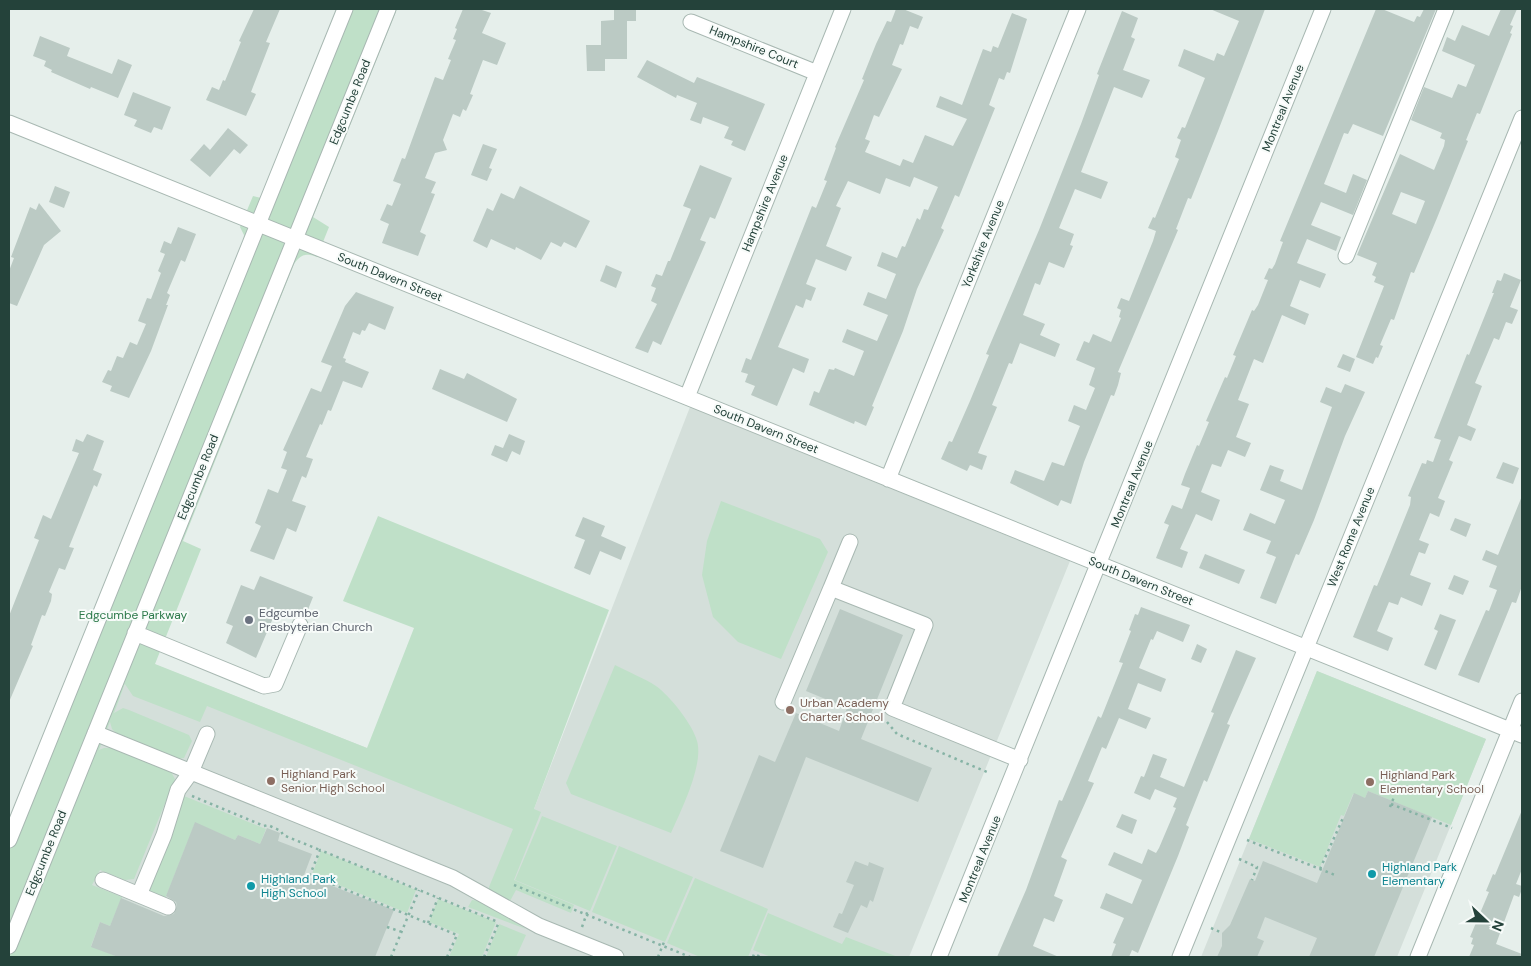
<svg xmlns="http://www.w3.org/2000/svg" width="1531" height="966" viewBox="0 0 1531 966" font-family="'DM Sans',sans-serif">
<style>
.built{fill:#d4dfda}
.green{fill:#bfe0c8}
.building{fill:#bbcac4;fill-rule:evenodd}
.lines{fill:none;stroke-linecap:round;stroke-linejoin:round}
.minor-casing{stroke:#a8b8b2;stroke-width:17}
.path{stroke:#86b3a5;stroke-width:2.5;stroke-dasharray:2.5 4;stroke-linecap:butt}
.minor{stroke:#fff;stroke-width:15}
.worship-dot{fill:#6b7280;stroke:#f7fbf9;stroke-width:2}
.education-dot{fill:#8d6e63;stroke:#f7fbf9;stroke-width:2}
.culture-dot{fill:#0f9aa8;stroke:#f7fbf9;stroke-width:2}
.labels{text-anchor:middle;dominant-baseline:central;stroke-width:4;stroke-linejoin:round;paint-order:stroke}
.street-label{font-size:12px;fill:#24423a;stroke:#f7fbf9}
.worship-label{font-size:12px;fill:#5b616d;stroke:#f7fbf9;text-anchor:start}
.park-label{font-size:12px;fill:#2d7a4b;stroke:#f7fbf9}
.education-label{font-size:12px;fill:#785e54;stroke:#f7fbf9;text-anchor:start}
.culture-label{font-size:12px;fill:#0d838f;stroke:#f7fbf9;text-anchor:start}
</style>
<rect width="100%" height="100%" fill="#e6efeb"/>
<!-- built -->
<path class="built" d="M690,407L1070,561L909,957H15L136,657L367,748L534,809Z
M1317,671L1486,739L1397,957H1201Z"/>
<!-- green -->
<path class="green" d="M337,9H397L313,217L329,227L317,257C306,253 301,254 294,264L183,541L201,549L155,664L367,748L414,628L343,601L378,516L609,610L534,809L541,812L514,880L574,905L571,913L516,890L510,901L489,890V887L513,829L207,706L200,722L133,696L125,684L114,713L123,708L129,710L189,735L192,741L184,758L176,759L118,735L112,729L110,722L99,750L104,748H113L170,770L175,779L134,879L125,880L100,870L92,885L122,897L110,926L100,922L91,946L118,957H9V824L243,244L244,235L240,227L253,196L261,198Z
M721,501L820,539L828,552L781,659L738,642L713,617L702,575L707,541Z
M615,665C628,672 644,678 656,686C670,696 693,725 697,741C704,764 681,811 671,833L571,794L566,783Z
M1317,671L1486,739L1451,825L1368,791L1365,798L1353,794L1344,816L1341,815L1320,867L1249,839Z
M184,796L266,829L260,844L238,835L235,840L195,823L165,899L150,892L149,884Z
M542,816L617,846L590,911L515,880Z
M619,846L693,877L665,942L592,912Z
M321,851L416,890L407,913L312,874Z
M695,878L768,909L748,957H700L667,943Z
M438,899L496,922L482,957H449L459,934L429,922Z
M472,900L481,901L526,929L468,907Z
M768,913L842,944L846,937L898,957H771L753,950Z
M499,924L526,935L516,957H486Z"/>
<!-- building -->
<path class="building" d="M254,9H280L266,42L270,43L251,92L256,94L246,116L206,100L212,87L219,90L223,80L225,81L241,42L239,41Z
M463,9H479L491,13L482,33L506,43L497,65L483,60L470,94L473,95L466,111L463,109L460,117L453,114L443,140L447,150L435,153L425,178L436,182L431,193L435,194L420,232L426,235L418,256L382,243L389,224L380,220L387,204L392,206L401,184L393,181L402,158L405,159L435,77L443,80L451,60L448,59L456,40L453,39L457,29L455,28Z
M614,9H636V21H627V59H605V71H587L586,45H601V21L614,20Z
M896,9H903L923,17L918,29L910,26L903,45L900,44L892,65L902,69L879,117L874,115L865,139L870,141L865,152L900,166L903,159L913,163L925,135L953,146L967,119L936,107L940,96L962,105L983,49L991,52L993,46L998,48L1012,13L1027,19L1010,73L1007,72L1004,80L999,78L989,105L995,108L959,197L955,195L941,228L944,230L917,289L903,331L872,406L874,407L866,426L855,421L854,424L809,405L814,391L819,393L829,369L834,370L835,368L854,376L864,351L842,342L847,329L877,341L888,315L863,305L868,292L886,299L896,274L877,266L882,252L897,258L902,246L905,247L917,218L920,220L924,209L928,210L938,187L914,177L910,187L886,178L880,194L848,181L836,206L841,208L826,246L852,257L846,271L816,259L806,284L816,288L811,301L806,299L803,308L796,305L778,347L809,359L804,373L793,368L777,406L751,395L755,386L745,382L748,374L741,372L746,358L751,360L812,206L816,208L827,181L824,180L836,148L835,147L864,80L862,79L876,44L887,21L891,22Z
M1210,9H1265L1218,131L1191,199L1188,198L1176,229L1178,230L1118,372L1121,373L1118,385L1114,396L1111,395L1084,462L1071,504L1061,500L1058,506L1010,483L1015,470L1044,481L1052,462L1064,466L1080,426L1068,421L1074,405L1086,410L1095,388L1089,385L1095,368L1076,360L1084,341L1089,343L1093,334L1111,342L1121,318L1119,317L1121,310L1117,308L1121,298L1129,301L1153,241L1156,231L1148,228L1153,217L1155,218L1179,159L1175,157L1181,140L1177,138L1182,127L1185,128L1205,78L1178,66L1184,49L1214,61L1217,53L1224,56L1239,21Z
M1376,9H1382L1414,22L1417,16L1420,17L1424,9H1436L1383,136L1353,124L1348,134L1344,133L1324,184L1346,193L1353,174L1367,180L1353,215L1321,202L1311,225L1341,237L1336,251L1307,239L1297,263L1326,274L1320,288L1300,280L1290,306L1309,314L1305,325L1282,315L1263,363L1254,359L1238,400L1249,404L1236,437L1251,443L1245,457L1228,450L1221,467L1212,464L1201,492L1220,500L1212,521L1196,514L1180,549L1188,552L1182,568L1156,558L1169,525L1164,523L1172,505L1182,509L1190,488L1181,485L1185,474L1197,445L1199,446L1209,422L1206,421L1225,377L1227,378L1236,356L1233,355L1252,310L1254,311L1258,305L1268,280L1264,279L1269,268L1272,269L1275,264L1283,242L1280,241Z
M1501,9H1517L1510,25L1513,26L1510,33L1512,34L1480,114L1477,113L1466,140L1468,141L1437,218L1414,273L1411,272L1394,320L1391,319L1380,345L1383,346L1378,358L1376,357L1373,364L1356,357L1384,286L1374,282L1376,277L1372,275L1377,263L1357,255L1400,154L1434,170L1444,146L1445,140L1440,138L1442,133L1411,120L1424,87L1452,98L1458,84L1466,87L1475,65L1442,51L1447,37L1455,41L1462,25L1489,36ZM1401,192L1425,201L1416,224L1392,214Z
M1122,11L1138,18L1131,37L1135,39L1123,70L1150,80L1142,98L1114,87L1081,172L1108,182L1101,199L1075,189L1059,228L1074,234L1070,245L1073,246L1064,268L1049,262L1040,285L1035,283L1023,315L1045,324L1040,335L1060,344L1055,357L1020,343L1012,364L1009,363L992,405L997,407L978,453L987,456L982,470L970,465L967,471L941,459L949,441L952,442L970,401L989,355L986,354L1039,230L1081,124L1099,75L1097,74Z
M40,36L70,48L67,56L112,74L118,59L132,65L118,98L91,87L90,89L51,72L52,70L44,66L46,61L33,56Z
M647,60L694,83L697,77L765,104L745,151L731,145L733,141L724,138L729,127L703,117L701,124L690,120L697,103L677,95L676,98L637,77Z
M133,92L171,107L162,130L154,127L151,133L134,126L137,120L124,115Z
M228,128L248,145L240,154L234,149L210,177L190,160L204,144L210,150Z
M483,144L497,149L489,168L492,169L487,181L471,175Z
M700,165L732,178L715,219L710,217L700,240L706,242L661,345L653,341L648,353L635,348L657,304L651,301L656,288L651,286L656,274L662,276L668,261H670L691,209L683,206Z
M55,186L70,192L64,208L49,202Z
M520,186L590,221L576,248L564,242L561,247L551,242L541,260L516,247L515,250L491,239L487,248L473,241L487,208L493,211L501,193L514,199Z
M39,203L61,231L44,245L17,306L9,303V271L14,258L11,257L30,207L36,210Z
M178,227L196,234L185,262L181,260L167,293L170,295L166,305H168L151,351L129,398L110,391L112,386L102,382L108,370L111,371L117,356L123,358L130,342L137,345L146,324L138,321L147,298L151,299L161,273L158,271L165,254L160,252L164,241L171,244Z
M606,265L622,272L616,288L600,281Z
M1504,273L1521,280L1510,307L1518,310L1512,324L1506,322L1499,340L1494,338L1475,383L1482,386L1467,425L1476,429L1471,441L1459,436L1449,460L1453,462L1438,498L1445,501L1439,517L1430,513L1419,540L1429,544L1425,554L1419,552L1410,575L1431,583L1422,606L1401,597L1398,605L1389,602L1377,631L1393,638L1388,651L1353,637L1374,585L1377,586L1389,557L1410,505L1411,497L1408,496L1422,463L1426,464L1427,460L1433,462L1441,440L1434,438L1467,354L1469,355L1494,293H1492L1497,280L1501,281Z
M356,292L394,307L385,330L369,323L365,331L362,330L360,335L353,332L343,358L346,359L345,362L369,372L362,388L343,381L331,411L328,410L322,425L320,424L306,457L313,459L306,478L302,476L292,501L306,506L296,532L287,528L274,560L250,551L261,526L255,523L268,489L278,493L287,470L281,468L287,452L283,450L311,388L321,392L332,366L321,362L345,306Z
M1343,354L1355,359L1350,372L1337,367Z
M440,369L464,379L467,373L517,399L507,422L432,389Z
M1345,384L1365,392L1345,436L1314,520L1299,555L1296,554L1276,604L1260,598L1276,557L1266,553L1271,541L1243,530L1250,513L1275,524L1285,500L1260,490L1270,465L1284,470L1280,481L1302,490L1332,407L1320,402L1326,387L1341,393Z
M87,434L104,441L93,470L102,474L97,487L94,485L82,515L69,547L74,548L65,570L59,568L49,592L52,594L51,601L45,616L42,615L31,645L33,646L9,702V616L39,540L34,538L43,515L51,519L79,453L72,451L76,439L83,442Z
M509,434L525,441L520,455L512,451L507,462L491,455L495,445L503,448Z
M1503,462L1519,468L1513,484L1496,478Z
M1522,496V586L1516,603L1512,602L1479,683L1458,675L1486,610L1489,611L1497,590L1489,587L1497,566L1482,560L1486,550L1498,555Z
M583,517L605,526L601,536L626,547L621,560L600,551L590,575L574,568L585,540L575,536Z
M1455,518L1471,524L1466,537L1450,530Z
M1205,554L1245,570L1239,584L1199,568Z
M1454,575L1469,581L1463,595L1448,589Z
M260,576L313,597L305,617L299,616L294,618L276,611L256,658L226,643L233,626L226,623L241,585L254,590Z
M1141,607L1190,625L1183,642L1157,631L1153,640L1151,639L1139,668L1166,679L1161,692L1138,683L1128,709L1151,718L1146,729L1119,718L1106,749L1102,747L1088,781L1094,783L1061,857L1067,860L1054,896L1063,900L1054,922L1044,918L1033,946L1059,957H997L1026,890L1059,800L1062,801L1098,716L1101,718L1123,663L1119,662L1131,631L1129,630L1135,614L1138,615Z
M840,609L903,635L861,739L932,768L918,802L806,757L763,868L720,851L759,755L775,762L796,713L839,731L847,708L806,691Z
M1440,614L1456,620L1436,670L1424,665L1438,631L1434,629Z
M1197,644L1207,649L1201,663L1191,659Z
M1236,650L1256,658L1227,724L1230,725L1207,782L1204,780L1186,825L1189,827L1178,856L1138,953L1132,950L1129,957H1111L1116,944L1113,943L1124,918L1100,908L1106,893L1132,904L1142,880L1108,865L1114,852L1142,864L1148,849L1156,853L1159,848L1176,808L1173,807L1177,798L1155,789L1150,800L1134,793L1141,776L1144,777L1153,754L1167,759L1160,777L1184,787L1214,713L1211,712Z
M1368,791L1432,817L1374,957H1309L1317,938L1265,917L1257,938L1264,941L1257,957H1217L1222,946V933L1230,925L1250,879L1255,881L1263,861L1317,883L1354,793L1365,798Z
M1522,810V869L1516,884L1522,886V889L1519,897L1514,895L1496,944L1522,954V957H1469L1474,945L1471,944L1473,938L1470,937L1489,892L1486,891L1493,874L1495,875Z
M1122,814L1137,820L1132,834L1116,827Z
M195,822L235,840L238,835L260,844L267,828L280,833L278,841L312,854L304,875L394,910L375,957H118L91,947L100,922L110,926L121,898L164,916L174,914L177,906L176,902L166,896Z
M855,861L868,866L869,862L884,868L873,902L870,900L867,908L861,905L848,933L833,927L839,913L842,914L854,885L846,882Z"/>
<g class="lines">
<defs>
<path id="minor" d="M691,22L817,73
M9,123L1522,735
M1346,256L1446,9
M687,397L843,9
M888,479L1078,9
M831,588L850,542
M135,633L264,686L275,684L300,625
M783,702L831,588L925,625L892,708L1020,760
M95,733L453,878L539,926L616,957
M9,840L345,9
M103,880L168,907
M139,895L164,835L178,790L191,772L207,734
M9,946L388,9
M939,957L1323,9
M1180,957L1522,118
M1418,957L1522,701"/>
</defs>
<!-- minor casing -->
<use href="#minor" class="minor-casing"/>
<!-- path -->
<path class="path" d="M887,722L897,734L987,772
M192,796L264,826L268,825L281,831L283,835L320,850
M1391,804L1452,828
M1390,807L1394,797
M1247,840L1335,875
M1239,859L1257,867L1252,880
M1320,869L1343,818
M514,885L690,957
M428,923L438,898
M387,927L402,932
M582,927L588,910
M1211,928L1222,933
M391,957L419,890
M447,957L457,935L310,875L320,850L498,922
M484,957L499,922
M658,957L664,942
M753,957L754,954L761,957"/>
<!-- minor -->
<use href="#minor" class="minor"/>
</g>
<!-- markers -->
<circle class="worship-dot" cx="249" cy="620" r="5"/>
<g class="education-dot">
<circle cx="790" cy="710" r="5"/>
<circle cx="271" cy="781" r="5"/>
<circle cx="1370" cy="782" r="5"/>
</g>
<g class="culture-dot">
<circle cx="1372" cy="874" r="5"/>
<circle cx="251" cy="886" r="5"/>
</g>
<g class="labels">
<!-- street labels -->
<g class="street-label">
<text transform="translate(754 47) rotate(22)">Hampshire Court</text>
<text transform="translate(350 102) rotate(-68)">Edgcumbe Road</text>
<text transform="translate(1283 108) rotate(-68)">Montreal Avenue</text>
<text transform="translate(765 203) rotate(-68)">Hampshire Avenue</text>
<text transform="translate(983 244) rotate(-68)">Yorkshire Avenue</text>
<text transform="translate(390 277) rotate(22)">South Davern Street</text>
<text transform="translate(766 429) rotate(22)">South Davern Street</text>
<text transform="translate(198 477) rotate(-68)">Edgcumbe Road</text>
<text transform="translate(1132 484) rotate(-68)">Montreal Avenue</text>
<text transform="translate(1351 537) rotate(-68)">West Rome Avenue</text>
<text transform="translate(1141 581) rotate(22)">South Davern Street</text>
<text transform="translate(46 853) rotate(-68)">Edgcumbe Road</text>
<text transform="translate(980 859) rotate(-68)">Montreal Avenue</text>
</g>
<!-- worship labels -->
<g class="worship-label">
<text x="259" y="613">Edgcumbe<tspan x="259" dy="14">Presbyterian Church</tspan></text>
</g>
<!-- park labels -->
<g class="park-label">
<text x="133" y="615">Edgcumbe Parkway</text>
</g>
<!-- education labels -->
<g class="education-label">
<text x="800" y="703">Urban Academy<tspan x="800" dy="14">Charter School</tspan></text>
<text x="281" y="774">Highland Park<tspan x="281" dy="14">Senior High School</tspan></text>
<text x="1380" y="775">Highland Park<tspan x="1380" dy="14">Elementary School</tspan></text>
</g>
<!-- culture labels -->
<g class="culture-label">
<text x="1382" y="867">Highland Park<tspan x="1382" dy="14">Elementary</tspan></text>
<text x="261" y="879">Highland Park<tspan x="261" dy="14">High School</tspan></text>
</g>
</g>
<!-- border -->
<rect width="1531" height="966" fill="none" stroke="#24423a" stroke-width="20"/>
<!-- north arrow -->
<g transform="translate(1486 921) rotate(112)" stroke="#f7fbf9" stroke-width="4" paint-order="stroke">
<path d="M0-4L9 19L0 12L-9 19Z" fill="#24423a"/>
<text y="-8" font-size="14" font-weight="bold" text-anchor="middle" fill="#24423a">N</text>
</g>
</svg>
